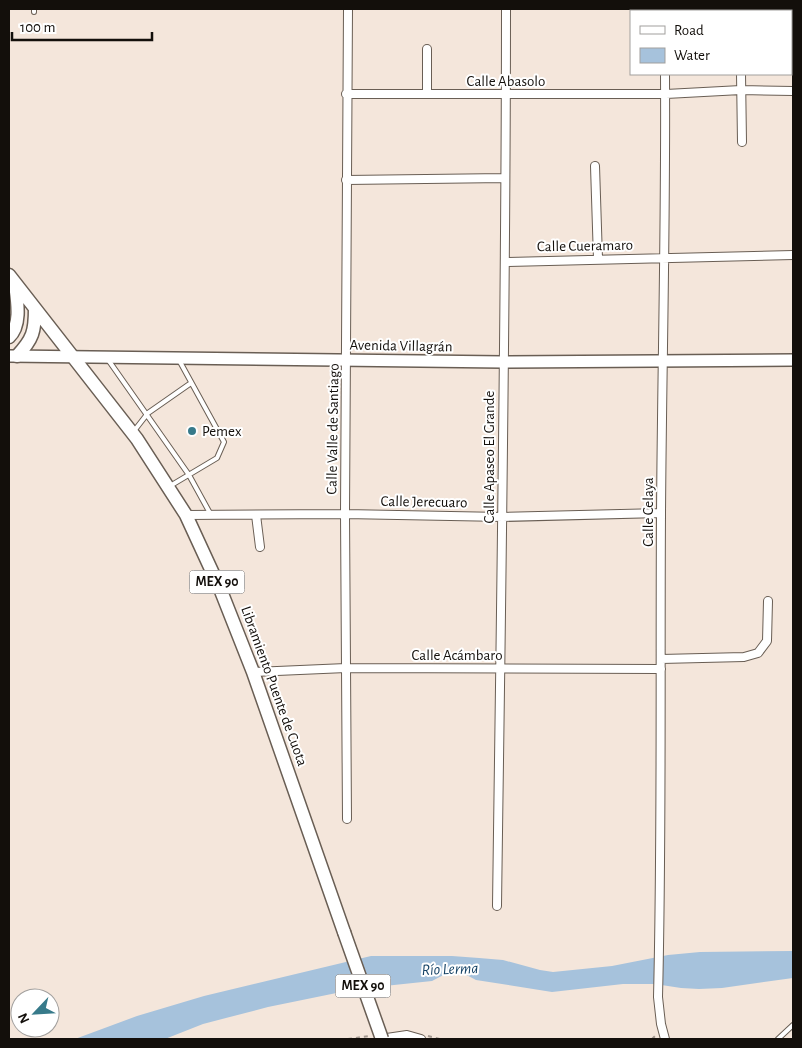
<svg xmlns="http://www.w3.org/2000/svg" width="802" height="1048" viewBox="0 0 802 1048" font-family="'Alegreya Sans',sans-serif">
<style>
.water{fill:#a6c2dc}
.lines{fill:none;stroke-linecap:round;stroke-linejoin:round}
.lane-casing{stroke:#695e54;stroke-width:6}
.street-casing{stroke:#695e54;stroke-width:10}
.secondary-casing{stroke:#695e54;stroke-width:14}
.primary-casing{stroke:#695e54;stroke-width:15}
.path{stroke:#a39890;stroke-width:2;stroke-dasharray:4 4;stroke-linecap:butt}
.lane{stroke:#fff;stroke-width:4}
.street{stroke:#fff;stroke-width:8}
.secondary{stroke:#fff;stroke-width:11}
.primary{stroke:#fff;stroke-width:12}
.primary-bridge-casing{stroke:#695e54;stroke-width:15;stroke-linecap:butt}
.primary-bridge{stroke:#fff;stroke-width:12}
.poi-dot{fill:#377a8a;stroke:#fff;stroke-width:2}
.labels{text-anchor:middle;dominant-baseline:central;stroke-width:4;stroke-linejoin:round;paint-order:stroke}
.shield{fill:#fff;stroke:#5a5754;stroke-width:1}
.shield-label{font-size:14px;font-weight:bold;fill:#130f0b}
.street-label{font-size:15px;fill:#130f0b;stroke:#fff}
.poi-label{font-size:15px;fill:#130f0b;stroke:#fff;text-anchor:start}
.water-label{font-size:16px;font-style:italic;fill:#164366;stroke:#fff}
</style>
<rect width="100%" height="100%" fill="#f4e6db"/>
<!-- water -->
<path class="water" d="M793,951V978L722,988L699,989L681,988L655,984H623L552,992L476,980L457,970H453L432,981L356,989L268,1007L203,1024L165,1039H75L137,1016L204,996L371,956H452L479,958L503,960L540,970L553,972L612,966L668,955L700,952Z"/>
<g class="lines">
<defs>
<path id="lane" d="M34,9V12
M109,361L189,475L211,515
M134,431L148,413L191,383
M170,486L217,458L224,442L179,360
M778,1039L793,1025"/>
<path id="street" d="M665,9V11
M427,49V94
M741,74L742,142
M346,94H666L741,90L793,91
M595,166L598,259
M346,180L505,178
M505,262L793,255
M186,515L345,514L503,517L661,513
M256,515L260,547
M661,659L744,657L758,653L767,641L768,601
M253,672L346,668L661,669
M347,819L345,514L348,9
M497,906C501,607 506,308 506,9
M380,1039L407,1035L421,1039
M665,1039L661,1024L658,997C662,836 660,675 661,514C662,367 666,221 665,74"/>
<path id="secondary" d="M9,356L503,362L793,360"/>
<path id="primary" d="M9,275L137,439L186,515L221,591L253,672L344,932
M9,337C22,325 17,300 15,284
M17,356C33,339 35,331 35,309"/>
</defs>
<!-- lane casing -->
<use href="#lane" class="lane-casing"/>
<!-- street casing -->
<use href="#street" class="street-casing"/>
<!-- secondary casing -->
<use href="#secondary" class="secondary-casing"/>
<!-- primary casing -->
<use href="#primary" class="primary-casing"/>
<!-- path -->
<path class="path" d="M428,1036L440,1039
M348,1039L369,1036
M652,1039L655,1036"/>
<!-- lane -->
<use href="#lane" class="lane"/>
<!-- street -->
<use href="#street" class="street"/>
<!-- secondary -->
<use href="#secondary" class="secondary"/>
<!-- primary -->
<use href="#primary" class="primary"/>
<defs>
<path id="primary-bridge" d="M344,932L382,1039"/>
</defs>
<!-- primary-bridge casing -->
<use href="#primary-bridge" class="primary-bridge-casing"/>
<!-- primary-bridge -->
<use href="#primary-bridge" class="primary-bridge"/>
</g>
<!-- markers -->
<circle class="poi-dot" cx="192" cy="431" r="5"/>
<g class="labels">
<!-- shield labels -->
<g class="shield">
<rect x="189.5" y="570.5" width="55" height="23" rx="4"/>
<rect x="335.5" y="974.5" width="55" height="23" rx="4"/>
</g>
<g class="shield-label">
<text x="217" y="582">MEX 90</text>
<text x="363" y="986">MEX 90</text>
</g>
<!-- street labels -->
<g class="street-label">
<text x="506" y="81">Calle Abasolo</text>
<text transform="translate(585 246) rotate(-1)">Calle Cueramaro</text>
<text transform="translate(401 346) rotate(1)">Avenida Villagrán</text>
<text transform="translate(333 429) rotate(-89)">Calle Valle de Santiago</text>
<text transform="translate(489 457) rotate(-90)">Calle Apaseo El Grande</text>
<text transform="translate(424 502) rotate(1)">Calle Jerecuaro</text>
<text transform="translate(648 512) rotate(-90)">Calle Celaya</text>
<text x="457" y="655">Calle Acámbaro</text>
<text transform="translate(274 686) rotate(70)">Libramiento Puente de Cuota</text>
</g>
<!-- poi labels -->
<g class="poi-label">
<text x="202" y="431">Pemex</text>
</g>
<!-- water labels -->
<g class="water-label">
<text transform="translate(450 969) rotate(-2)">Río Lerma</text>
</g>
</g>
<!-- border -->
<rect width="802" height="1048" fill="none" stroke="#130f0b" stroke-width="20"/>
<!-- legend -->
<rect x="630" y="10" width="162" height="65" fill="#ffffff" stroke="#a19f9d"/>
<rect x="640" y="26" width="25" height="8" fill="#ffffff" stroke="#a19f9d"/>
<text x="674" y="35" font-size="15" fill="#130f0b">Road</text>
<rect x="640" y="48" width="25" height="15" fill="#a6c2dc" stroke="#a19f9d"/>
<text x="674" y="60" font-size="15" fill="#130f0b">Water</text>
<!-- north arrow -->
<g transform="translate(35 1013) rotate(245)"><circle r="24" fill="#ffffff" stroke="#a19f9d"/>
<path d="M0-4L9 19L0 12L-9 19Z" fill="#377a8a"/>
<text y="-8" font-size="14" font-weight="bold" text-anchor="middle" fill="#130f0b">N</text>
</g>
<!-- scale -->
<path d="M12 32v8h140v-8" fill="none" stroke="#130f0b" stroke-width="2.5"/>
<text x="20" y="32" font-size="15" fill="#130f0b" stroke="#ffffff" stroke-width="4" paint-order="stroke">100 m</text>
</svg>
